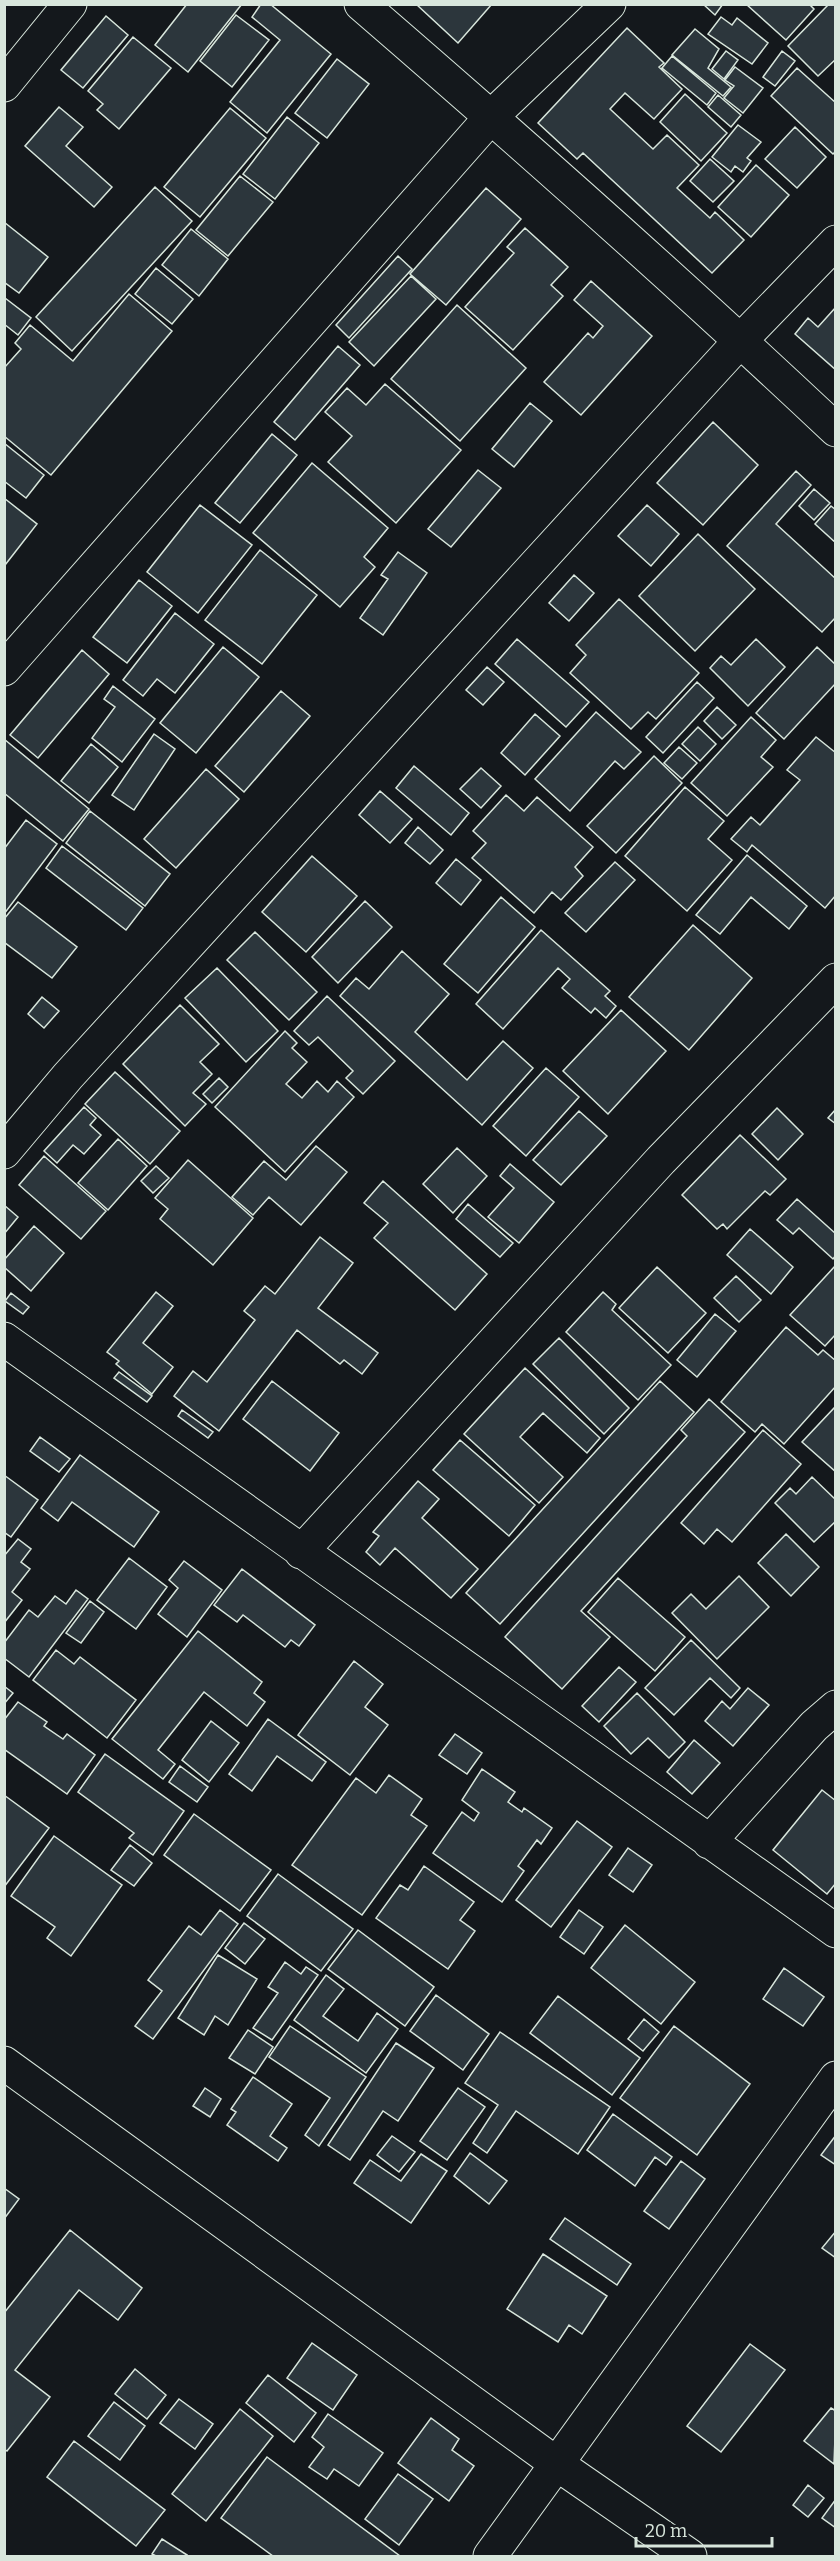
<svg xmlns="http://www.w3.org/2000/svg" width="840" height="2561" viewBox="0 0 840 2561" font-family="Bitter,serif">
<style>
.building{fill:#2c363c;stroke:#d8e6dc;stroke-width:1.5}
.lines{fill:none;stroke-linecap:round;stroke-linejoin:round}
.street-casing{stroke:#d8e6dc;stroke-width:35}
.street{stroke:#14181c;stroke-width:33}
</style>
<rect width="100%" height="100%" fill="#14181c"/>
<!-- building -->
<path class="building" d="M187,4H242L188,72L155,45Z
M261,4H270L331,54L267,133L230,102L280,40L252,17Z
M416,4H492L458,43Z
M703,4H723L715,15Z
M746,4H809L814,9L786,40Z
M829,4H836V59L818,76L788,46Z
M236,15L269,40L232,87L200,61Z
M106,16L128,35L83,88L61,70Z
M721,17L732,25L737,18L768,43L752,64L708,34Z
M627,28L664,63L659,67L682,89L654,119L625,93L610,109L653,149L667,135L699,165L677,188L710,218L715,212L744,240L712,273L583,153L577,159L538,123Z
M695,29L719,49L708,68L731,87L723,96L672,55Z
M133,37L171,68L119,129L97,110L103,104L88,91Z
M726,51L738,60L724,79L712,69Z
M782,51L795,61L775,86L763,77Z
M672,56L716,93L707,105L662,68Z
M337,59L369,84L327,138L295,113Z
M735,67L763,88L743,113L724,98L734,86L725,80Z
M797,68L836,103V151L833,154L771,96Z
M685,94L727,133L701,161L660,122Z
M718,95L741,115L731,127L708,107Z
M59,107L83,127L66,146L112,187L94,207L25,146Z
M230,108L266,138L200,217L164,187Z
M287,117L319,143L275,199L243,174Z
M738,125L761,142L747,158L751,161L743,172L735,166L731,172L712,157Z
M795,127L826,157L797,188L765,159Z
M710,159L734,181L713,202L690,181Z
M756,165L789,195L751,237L718,207Z
M240,176L273,202L228,256L196,230Z
M155,187L192,221L72,351L36,317Z
M486,188L521,219L446,305L410,274Z
M4,222L48,257L19,293L4,282Z
M525,228L568,267L551,285L563,296L513,350L465,307L514,253L507,247Z
M191,229L228,259L199,296L162,265Z
M398,256L412,269L349,338L336,325Z
M156,268L193,299L172,324L135,294Z
M411,276L436,299L374,366L349,342Z
M591,281L652,336L581,415L544,382L588,333L593,338L603,326L574,300Z
M129,294L172,331L51,475L4,436V368L21,349L15,343L30,325L73,361Z
M5,298L31,318L18,335L4,324Z
M457,305L526,368L460,441L391,379Z
M836,307V370L795,334L808,318L818,327Z
M338,346L360,365L295,440L274,422Z
M385,384L461,450L396,523L328,462L352,436L325,412L347,388L366,405Z
M530,403L552,421L514,467L492,449Z
M713,422L758,465L703,525L657,483Z
M272,434L297,455L240,523L215,503Z
M4,443L44,475L26,498L4,481Z
M312,463L388,528L364,557L375,567L340,607L253,533Z
M478,470L501,488L451,547L428,529Z
M796,471L811,485L776,524L836,579V617L822,632L727,546Z
M814,489L830,503L814,520L799,506Z
M4,498L37,524L5,565L4,564Z
M200,505L252,545L198,613L147,572Z
M647,505L679,534L651,566L618,536Z
M831,506L836,510V543L815,524Z
M698,534L755,589L695,651L639,596Z
M260,550L317,595L262,664L205,620Z
M398,552L427,573L383,635L360,618L388,579L381,575Z
M574,575L594,593L569,621L549,603Z
M139,580L172,606L127,663L93,637Z
M619,599L699,673L656,719L648,712L631,729L570,673L586,655L576,645Z
M175,613L214,644L175,693L157,679L143,696L123,680Z
M517,639L589,702L566,727L495,664Z
M756,639L785,667L748,706L710,668L721,656L731,665Z
M223,647L259,677L196,753L160,723Z
M817,647L836,665V683L784,739L756,713Z
M82,650L109,674L38,758L10,735Z
M487,667L504,682L483,705L466,690Z
M697,682L714,698L663,753L646,737Z
M113,686L155,719L122,762L92,738L115,707L104,699Z
M281,691L310,716L244,792L215,766Z
M717,707L736,725L722,739L704,721Z
M596,712L641,752L624,769L615,761L570,811L535,779Z
M535,714L560,736L525,775L501,753Z
M751,717L776,740L761,757L773,767L727,816L691,783Z
M698,727L716,744L700,761L682,744Z
M154,734L175,749L134,810L112,795Z
M816,737L836,753V895L825,908L752,845L747,852L731,839L751,817L760,825L800,780L787,770Z
M4,739L89,809L63,841L4,793Z
M91,744L118,767L89,803L61,781Z
M679,747L697,763L682,779L664,763Z
M654,756L682,783L616,853L587,826Z
M414,766L469,813L451,835L396,788Z
M481,768L501,786L481,808L460,789Z
M206,769L239,799L176,868L144,839Z
M685,787L724,821L708,839L732,860L687,911L625,856Z
M380,791L412,819L390,843L359,815Z
M506,795L524,811L537,797L593,847L575,867L583,876L561,900L552,892L534,913L472,858L486,843L473,831Z
M90,811L170,874L145,906L66,843Z
M26,820L57,844L4,914V849Z
M418,827L443,850L430,864L405,843Z
M62,846L143,908L126,930L46,868Z
M747,855L807,906L789,929L751,897L720,934L696,915Z
M312,856L357,896L306,952L262,912Z
M456,859L481,880L461,905L436,883Z
M615,862L635,880L586,932L565,913Z
M501,897L535,927L478,993L444,964Z
M365,901L392,927L338,983L312,957Z
M18,902L77,947L52,978L4,942V919Z
M693,925L752,978L689,1050L629,997Z
M541,930L610,991L605,996L616,1006L606,1018L595,1008L591,1013L562,988L570,979L558,968L503,1029L476,1004Z
M255,932L317,992L289,1020L227,960Z
M402,951L449,994L415,1032L467,1080L503,1041L533,1068L482,1125L340,996L356,978L369,989Z
M217,968L278,1031L246,1062L185,998Z
M327,996L395,1061L363,1094L346,1078L353,1071L318,1037L309,1045L294,1031Z
M42,997L59,1011L44,1028L28,1014Z
M180,1005L219,1044L200,1062L212,1074L193,1093L206,1104L185,1126L123,1064Z
M621,1010L666,1051L608,1114L563,1071Z
M285,1031L297,1043L292,1048L307,1062L286,1084L302,1098L317,1081L328,1092L337,1081L354,1097L285,1172L215,1107Z
M546,1068L579,1097L526,1156L493,1126Z
M115,1072L180,1131L150,1164L85,1104Z
M219,1078L228,1087L212,1103L203,1094Z
M84,1107L96,1118L90,1125L101,1135L84,1154L73,1145L57,1163L44,1151Z
M777,1108L803,1134L778,1160L752,1134Z
M836,1109V1124L828,1118Z
M579,1111L607,1136L561,1185L533,1160Z
M740,1135L786,1179L770,1195L765,1191L727,1229L723,1224L717,1229L682,1195Z
M118,1139L147,1166L108,1210L78,1183Z
M316,1146L347,1172L301,1225L269,1197L253,1215L232,1197L264,1161L286,1180Z
M457,1148L487,1176L453,1213L423,1184Z
M44,1156L106,1211L81,1239L19,1185Z
M188,1160L253,1218L213,1265L160,1219L168,1209L155,1198Z
M510,1164L554,1202L519,1243L488,1217L514,1188L500,1176Z
M156,1166L169,1178L153,1193L141,1181Z
M383,1181L487,1274L455,1310L374,1238L388,1223L364,1203Z
M797,1199L836,1234V1255L833,1259L799,1228L793,1234L777,1220Z
M468,1204L513,1243L500,1257L456,1219Z
M4,1205L18,1217L4,1234Z
M34,1226L64,1253L31,1291L4,1267V1260Z
M750,1229L793,1267L771,1294L727,1255Z
M320,1237L353,1263L318,1308L378,1353L362,1374L344,1360L340,1364L297,1330L219,1431L174,1396L193,1371L207,1382L255,1320L244,1311L265,1286L275,1294Z
M836,1265V1334L825,1346L790,1315Z
M657,1267L706,1313L668,1353L619,1308Z
M736,1276L761,1300L739,1322L714,1298Z
M156,1292L173,1306L143,1343L173,1367L152,1394L116,1364L119,1361L107,1352Z
M603,1292L616,1304L612,1310L671,1365L638,1400L566,1332Z
M11,1293L29,1307L23,1314L5,1301Z
M715,1314L736,1331L697,1377L677,1360Z
M786,1327L818,1355L823,1350L836,1361V1386L784,1444L762,1424L755,1432L721,1402Z
M559,1338L629,1408L604,1434L533,1364Z
M525,1368L600,1438L587,1453L543,1413L520,1437L563,1477L539,1503L464,1434Z
M119,1372L152,1396L147,1402L114,1378Z
M272,1381L339,1433L310,1471L243,1419Z
M660,1381L694,1412L500,1624L466,1593Z
M709,1399L745,1432L581,1611L610,1637L562,1689L505,1637L687,1436L681,1430Z
M836,1406V1472L802,1442Z
M182,1410L213,1432L208,1438L178,1416Z
M763,1430L801,1464L732,1542L717,1529L704,1544L681,1523Z
M40,1437L70,1459L59,1472L30,1451Z
M460,1440L535,1505L509,1536L433,1470Z
M80,1455L159,1512L134,1547L72,1502L58,1521L41,1508Z
M4,1475L38,1500L11,1537L4,1532Z
M812,1477L836,1500V1521L814,1542L775,1503L790,1488L796,1494Z
M418,1481L439,1499L422,1518L478,1569L451,1598L395,1548L380,1565L366,1552L379,1536L373,1532Z
M786,1534L819,1567L791,1596L758,1563Z
M18,1539L31,1549L21,1562L30,1569L12,1592L22,1600L4,1623V1556Z
M129,1558L167,1587L136,1629L97,1600Z
M184,1561L222,1590L187,1637L158,1614L178,1588L169,1580Z
M242,1569L315,1625L299,1646L291,1640L285,1647L243,1615L237,1622L214,1605Z
M739,1576L769,1607L717,1659L672,1613L691,1594L706,1609Z
M618,1578L685,1637L655,1671L588,1612Z
M76,1590L88,1599L29,1677L4,1658V1643L29,1610L38,1617L55,1596L66,1604Z
M90,1601L104,1612L81,1643L66,1633Z
M198,1631L262,1682L254,1693L265,1702L247,1726L204,1692L158,1750L175,1764L163,1779L112,1739Z
M691,1640L740,1688L731,1698L710,1678L674,1715L645,1688Z
M56,1650L74,1664L80,1657L136,1700L107,1738L33,1680Z
M354,1661L383,1684L365,1707L388,1725L350,1775L298,1735Z
M619,1667L636,1682L599,1722L582,1706Z
M4,1686L13,1693L4,1704Z
M748,1688L769,1705L733,1746L705,1721L722,1701L730,1709Z
M637,1693L685,1742L669,1758L648,1738L631,1754L604,1726Z
M18,1702L47,1722L44,1726L63,1739L67,1734L95,1755L67,1794L4,1749V1720Z
M268,1719L326,1762L312,1781L277,1756L252,1791L229,1774Z
M211,1721L239,1743L209,1782L182,1760Z
M455,1734L482,1753L467,1774L439,1755Z
M694,1740L720,1763L692,1794L667,1772Z
M105,1754L184,1811L153,1855L129,1838L134,1833L78,1792Z
M180,1766L208,1787L197,1802L169,1782Z
M482,1769L515,1792L508,1802L522,1812L524,1808L552,1828L541,1844L537,1840L518,1866L524,1871L502,1902L433,1853L462,1812L474,1821L479,1813L462,1800Z
M389,1775L422,1799L411,1815L427,1826L362,1915L292,1865L356,1778L376,1793Z
M822,1790L836,1801V1883L827,1894L773,1850Z
M4,1795L49,1828L4,1887Z
M194,1814L271,1870L240,1911L164,1855Z
M577,1821L612,1847L551,1927L516,1900Z
M54,1836L122,1885L71,1956L47,1938L55,1927L11,1896Z
M130,1845L152,1863L134,1886L111,1870Z
M628,1848L652,1865L633,1892L609,1875Z
M424,1866L474,1902L460,1920L475,1931L448,1969L376,1918L400,1885L408,1890Z
M278,1874L353,1929L321,1971L247,1916Z
M220,1910L238,1924L153,2039L135,2026L162,1991L148,1980L189,1926L201,1935Z
M579,1910L603,1927L584,1954L560,1937Z
M244,1923L265,1939L245,1964L225,1948Z
M625,1925L695,1982L661,2024L591,1968Z
M358,1930L434,1987L405,2026L328,1969Z
M218,1955L257,1979L228,2025L215,2016L204,2035L178,2018Z
M285,1962L301,1974L306,1967L318,1975L272,2040L253,2028L278,1993L268,1987Z
M784,1968L824,1997L803,2026L763,1999Z
M326,1975L344,1989L323,2016L358,2041L377,2013L398,2029L366,2073L294,2020Z
M436,1995L489,2034L463,2070L410,2031Z
M558,1996L640,2058L612,2095L530,2033Z
M644,2019L659,2032L643,2051L628,2039Z
M290,2026L366,2077L319,2146L305,2135L330,2098L269,2057Z
M674,2026L750,2084L697,2155L620,2098Z
M248,2030L273,2047L255,2074L229,2058Z
M500,2032L610,2107L578,2154L516,2111L487,2153L473,2143L498,2105L465,2083Z
M396,2043L434,2068L398,2121L383,2111L350,2160L328,2145Z
M253,2077L292,2104L270,2136L287,2148L278,2161L227,2125L236,2112L231,2109Z
M205,2088L221,2099L210,2117L193,2106Z
M458,2088L485,2107L447,2160L420,2141Z
M613,2114L672,2157L666,2165L655,2157L635,2186L587,2150Z
M836,2135V2165L821,2155Z
M392,2136L415,2152L399,2172L377,2155Z
M470,2153L507,2181L489,2204L454,2176Z
M421,2154L447,2171L411,2223L354,2183L370,2160L401,2181Z
M681,2161L705,2179L669,2229L644,2211Z
M4,2188L19,2199L4,2219Z
M565,2218L631,2264L617,2285L550,2239Z
M70,2230L142,2288L118,2320L79,2290L15,2370L50,2397L7,2451L4,2449V2313Z
M836,2231V2258L822,2248Z
M543,2254L607,2296L582,2334L569,2325L558,2342L507,2309Z
M312,2343L357,2375L333,2410L287,2378Z
M750,2344L785,2370L721,2452L687,2426Z
M135,2369L166,2395L147,2419L115,2394Z
M268,2375L316,2413L294,2442L246,2403Z
M179,2399L213,2424L195,2449L160,2423Z
M114,2402L145,2426L120,2460L88,2436Z
M831,2408L836,2411L834,2464L804,2441Z
M240,2409L273,2436L206,2521L172,2494Z
M328,2414L383,2453L359,2486L334,2469L327,2479L309,2467L324,2447L312,2437Z
M431,2418L459,2439L452,2450L474,2466L449,2501L398,2463Z
M74,2441L165,2510L136,2546L47,2477Z
M267,2457L400,2556H273L221,2518Z
M398,2474L433,2499L399,2545L365,2519Z
M808,2485L824,2498L808,2517L793,2505Z
M836,2499V2528L822,2518Z
M162,2539L187,2555L186,2556H156L152,2554Z"/>
<g class="lines">
<defs>
<path id="street" d="M361,4C522,143 681,284 836,430
M4,85L70,4
M4,669L491,117L609,4
M4,1152L68,1076L741,340L836,242
M4,1339L836,1931
M301,1552L661,1160L836,980
M709,1842L814,1726L836,1707
M4,2063L557,2464L690,2556
M490,2556L836,2078"/>
</defs>
<!-- street casing -->
<use href="#street" class="street-casing"/>
<!-- street -->
<use href="#street" class="street"/>
</g>
<!-- border -->
<rect width="840" height="2561" fill="none" stroke="#d8e6dc" stroke-width="12"/>
<!-- scale -->
<path d="M636 2537v9h136v-9" fill="none" stroke="#d8e6dc" stroke-width="3"/>
<text x="645" y="2537" font-size="18" fill="#d8e6dc" stroke="#14181c" stroke-width="4.5" paint-order="stroke">20 m</text>
</svg>
